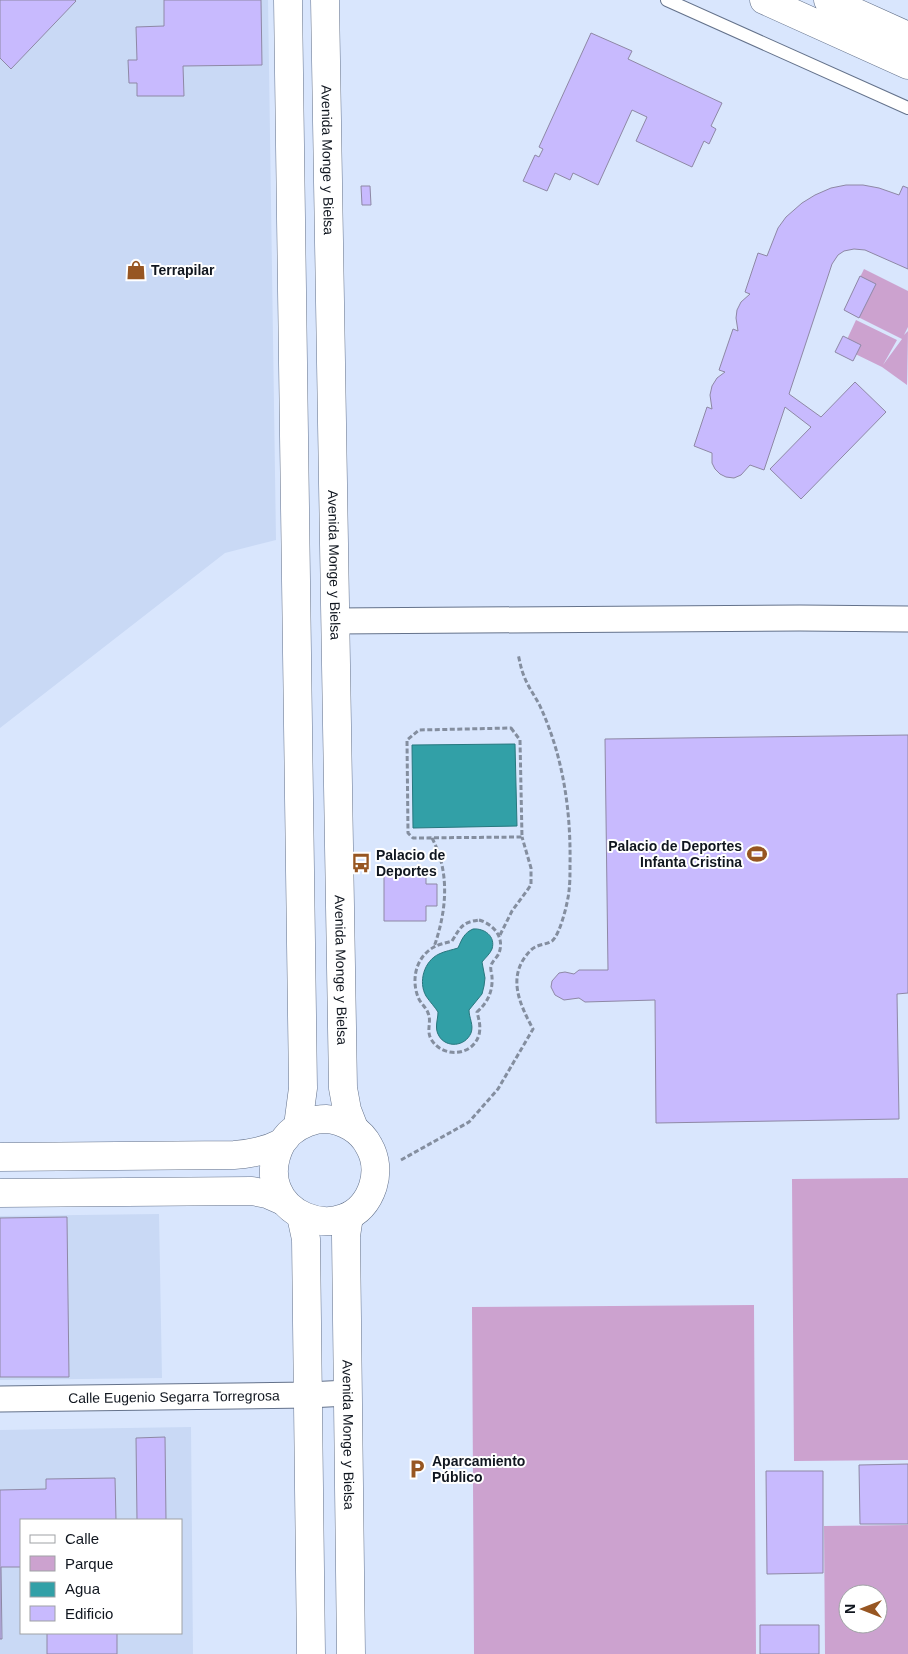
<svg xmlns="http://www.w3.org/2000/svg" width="908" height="1654" viewBox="0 0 908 1654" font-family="Arial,sans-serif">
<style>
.built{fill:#c9d9f5;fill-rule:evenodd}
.green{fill:#cca2cf;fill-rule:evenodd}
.water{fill:#32a0a7;stroke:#28777e}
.building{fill:#c8bafe;stroke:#8e88a5}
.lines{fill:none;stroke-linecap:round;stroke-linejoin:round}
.service-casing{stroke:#64728b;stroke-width:14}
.minor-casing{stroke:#64728b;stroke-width:27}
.tertiary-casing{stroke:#64728b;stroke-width:29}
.secondary-casing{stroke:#64728b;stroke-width:29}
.path{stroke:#848e9f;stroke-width:3;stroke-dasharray:5 2.5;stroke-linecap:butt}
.service{stroke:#fff;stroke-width:12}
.minor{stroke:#fff;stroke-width:25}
.tertiary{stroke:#fff;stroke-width:28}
.secondary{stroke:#fff;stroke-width:28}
.labels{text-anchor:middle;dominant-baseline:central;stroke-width:4;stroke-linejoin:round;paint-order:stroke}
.street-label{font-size:14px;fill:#10161f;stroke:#fff}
.poi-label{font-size:14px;font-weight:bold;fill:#10161f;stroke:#fff;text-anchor:start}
</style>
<rect width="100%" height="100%" fill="#d9e6fd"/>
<!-- built -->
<path class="built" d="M0,0H268L276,540L225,553L0,728Z
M159,1214L162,1378L0,1380V1216Z
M191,1427L193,1654H0V1430ZM21,1520H181V1633H21Z"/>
<!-- green -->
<path class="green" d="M864,269L908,291V327L904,335L908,331L907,385L882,367L843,348L856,320L897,340L883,365L902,339L844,310Z
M908,1178V1460L794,1461L792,1179Z
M754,1305L756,1654H474L472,1307Z
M908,1525V1654H825L824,1526ZM848,1594H878V1624H848Z"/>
<!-- water -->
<path class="water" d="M515,744L517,826L413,828L412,745Z
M473,929C484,928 496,936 492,949C490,954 485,958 482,962L485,978L484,986L482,994L469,1010C469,1018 474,1025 471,1033C465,1047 446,1048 439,1036C434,1028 438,1020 438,1012C435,1007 430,1002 426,996C418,982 424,961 439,954C445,951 452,950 458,948C462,939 464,933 473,929Z"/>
<!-- building -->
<path class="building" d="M0,0H75L76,1L11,69L0,58Z
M164,0H261L262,65L183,66L184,96H137V83H129L128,60H137L136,27L164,26Z
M591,33L632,51L628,59L722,103L711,126L716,129L709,144L704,141L692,167L636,141L647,117L632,110L598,185L573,173L570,180L555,173L547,191L523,181L535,155L539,157L543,149L539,147Z
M846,185H863L879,188L899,195L903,186L908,188V269L865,250L854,249L844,251L838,255L832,264L789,394L821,417L855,382L886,412L801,499L770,469L811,427L785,407L764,470L750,465L741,475L734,478L726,477L720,474L715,469L712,463V453L694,446L707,407L712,409L710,395L712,386L717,378L725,372L719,370L733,329L738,331L736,318L737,310L741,302L750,294L745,292L758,253L767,256L778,228L786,217L802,203L815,195L831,188Z
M361,186H370L371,205H362Z
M860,276L876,284L859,318L844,310Z
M843,336L861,345L853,361L835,352Z
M908,735V993L897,994L899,1119L656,1123L655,1000L585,1002L579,998L564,1000L555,995L551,987L552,981L559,973L565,972L574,974L579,970H608L605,739Z
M384,868H426V884H437V906H426V921H384Z
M67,1217L69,1377H0V1218Z
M165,1437L166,1520H137L136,1438Z
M908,1464V1524H860L859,1465Z
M766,1471H823V1573L767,1574Z
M115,1478L116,1520H21V1567H1L2,1639H0V1490L46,1489V1479Z
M760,1625H819V1654H760Z
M47,1633H117V1654H47Z"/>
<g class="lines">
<defs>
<path id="service" d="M667,0L908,108"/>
<g id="minor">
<path d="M335,621L800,618L908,619"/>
<path id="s1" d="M0,1399L308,1395L348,1393"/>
</g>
<g id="tertiary">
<path d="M288,0L303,1088L298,1126"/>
<path id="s2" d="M325,0L343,1088L347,1110L354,1128"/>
<path d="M0,1157L234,1155C250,1154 266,1151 281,1143C285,1140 287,1135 291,1132C301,1124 313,1119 326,1119C343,1120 361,1130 369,1146C376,1158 377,1173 373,1186C351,1254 244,1214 282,1142"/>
<path d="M0,1193L252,1191L267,1194L283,1201"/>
<path d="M301,1216L306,1239L311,1654"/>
<path id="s3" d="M349,1216L346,1236L351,1654"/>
</g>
<path id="secondary" d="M764,0L908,65
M828,0L908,36"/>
</defs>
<!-- service casing -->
<use href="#service" class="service-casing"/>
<!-- minor casing -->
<use href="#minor" class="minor-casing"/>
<!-- tertiary casing -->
<use href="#tertiary" class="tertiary-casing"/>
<!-- secondary casing -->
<use href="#secondary" class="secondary-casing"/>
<!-- path -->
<path class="path" d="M511,728L520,740L522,837L413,838L408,833L407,740L419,730Z
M432,838C450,872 447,910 434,947
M479,920C493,924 505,937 499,953C497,958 492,961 491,966C490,969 492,974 492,977C493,992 487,1003 477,1012C479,1020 481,1026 479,1035C472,1057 442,1058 431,1039C426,1030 432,1021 428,1013C426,1007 420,1003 418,997C411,979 416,957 434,947C439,944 446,943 452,941C460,928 462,922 479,920Z
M500,935L512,911L531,885V868L522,837
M401,1160L469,1122L498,1089L533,1029C519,1003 506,975 531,950C537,944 546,945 552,941C560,935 568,902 569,891C570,883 570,874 570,865C571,810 563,756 540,706C535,696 528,687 524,676C521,669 520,662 518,654"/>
<!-- service -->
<use href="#service" class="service"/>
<!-- minor -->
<use href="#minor" class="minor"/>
<!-- tertiary -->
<use href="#tertiary" class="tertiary"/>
<!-- secondary -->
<use href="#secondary" class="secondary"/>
</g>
<!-- icons -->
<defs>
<symbol id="shop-bare" viewBox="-9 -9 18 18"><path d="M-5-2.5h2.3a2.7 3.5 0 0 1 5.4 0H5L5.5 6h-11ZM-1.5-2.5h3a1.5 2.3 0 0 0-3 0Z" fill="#975622" stroke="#fff" stroke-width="2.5" paint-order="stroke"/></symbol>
<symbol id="stadium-bare" viewBox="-9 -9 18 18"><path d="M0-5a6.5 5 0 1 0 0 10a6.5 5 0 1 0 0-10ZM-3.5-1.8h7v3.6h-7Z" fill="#975622" stroke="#fff" stroke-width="2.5" paint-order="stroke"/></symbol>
<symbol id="bus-bare" viewBox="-9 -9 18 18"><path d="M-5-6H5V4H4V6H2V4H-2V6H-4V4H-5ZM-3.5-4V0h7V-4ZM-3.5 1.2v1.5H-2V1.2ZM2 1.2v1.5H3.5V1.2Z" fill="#975622" stroke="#fff" stroke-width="2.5" paint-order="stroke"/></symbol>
<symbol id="parking-bare" viewBox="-9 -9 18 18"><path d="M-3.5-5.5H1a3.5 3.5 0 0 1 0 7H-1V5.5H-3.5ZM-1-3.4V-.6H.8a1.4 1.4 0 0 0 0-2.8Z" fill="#975622" stroke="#fff" stroke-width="2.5" paint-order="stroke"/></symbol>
</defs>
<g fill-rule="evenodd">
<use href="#shop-bare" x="122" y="256" width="28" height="28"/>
<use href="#stadium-bare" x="743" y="840" width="28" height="28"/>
<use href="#bus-bare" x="347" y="849" width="28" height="28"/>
<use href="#parking-bare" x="403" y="1455" width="28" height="28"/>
</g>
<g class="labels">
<!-- street labels -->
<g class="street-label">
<text stroke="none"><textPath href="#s2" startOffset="160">Avenida Monge y Bielsa</textPath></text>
<text stroke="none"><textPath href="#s2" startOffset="565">Avenida Monge y Bielsa</textPath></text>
<text stroke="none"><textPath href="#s2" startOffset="970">Avenida Monge y Bielsa</textPath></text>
<text stroke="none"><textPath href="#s1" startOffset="174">Calle Eugenio Segarra Torregrosa</textPath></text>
<text stroke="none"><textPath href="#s3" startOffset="219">Avenida Monge y Bielsa</textPath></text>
</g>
<!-- poi labels -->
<g class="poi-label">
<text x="151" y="270">Terrapilar</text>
<text x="742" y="846" text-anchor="end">Palacio de Deportes<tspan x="742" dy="16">Infanta Cristina</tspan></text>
<text x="376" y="855">Palacio de<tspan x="376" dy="16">Deportes</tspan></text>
<text x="432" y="1461">Aparcamiento<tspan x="432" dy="16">Público</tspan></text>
</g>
</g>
<!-- legend -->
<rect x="20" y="1519" width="162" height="115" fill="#ffffff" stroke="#9fa2a5"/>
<rect x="30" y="1535" width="25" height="8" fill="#ffffff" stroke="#9fa2a5"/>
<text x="65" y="1544" font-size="15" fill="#10161f">Calle</text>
<rect x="30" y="1556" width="25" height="15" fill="#cca2cf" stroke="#9fa2a5"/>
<text x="65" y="1569" font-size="15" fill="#10161f">Parque</text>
<rect x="30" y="1582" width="25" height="15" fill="#32a0a7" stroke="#9fa2a5"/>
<text x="65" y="1594" font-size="15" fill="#10161f">Agua</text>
<rect x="30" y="1606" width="25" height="15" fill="#c8bafe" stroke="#9fa2a5"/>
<text x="65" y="1619" font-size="15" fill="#10161f">Edificio</text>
<!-- north arrow -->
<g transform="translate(863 1609) rotate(270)"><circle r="24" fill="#ffffff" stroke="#9fa2a5"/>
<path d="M0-4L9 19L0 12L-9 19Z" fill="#975622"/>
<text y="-8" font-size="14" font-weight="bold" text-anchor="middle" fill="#10161f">N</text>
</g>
</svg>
